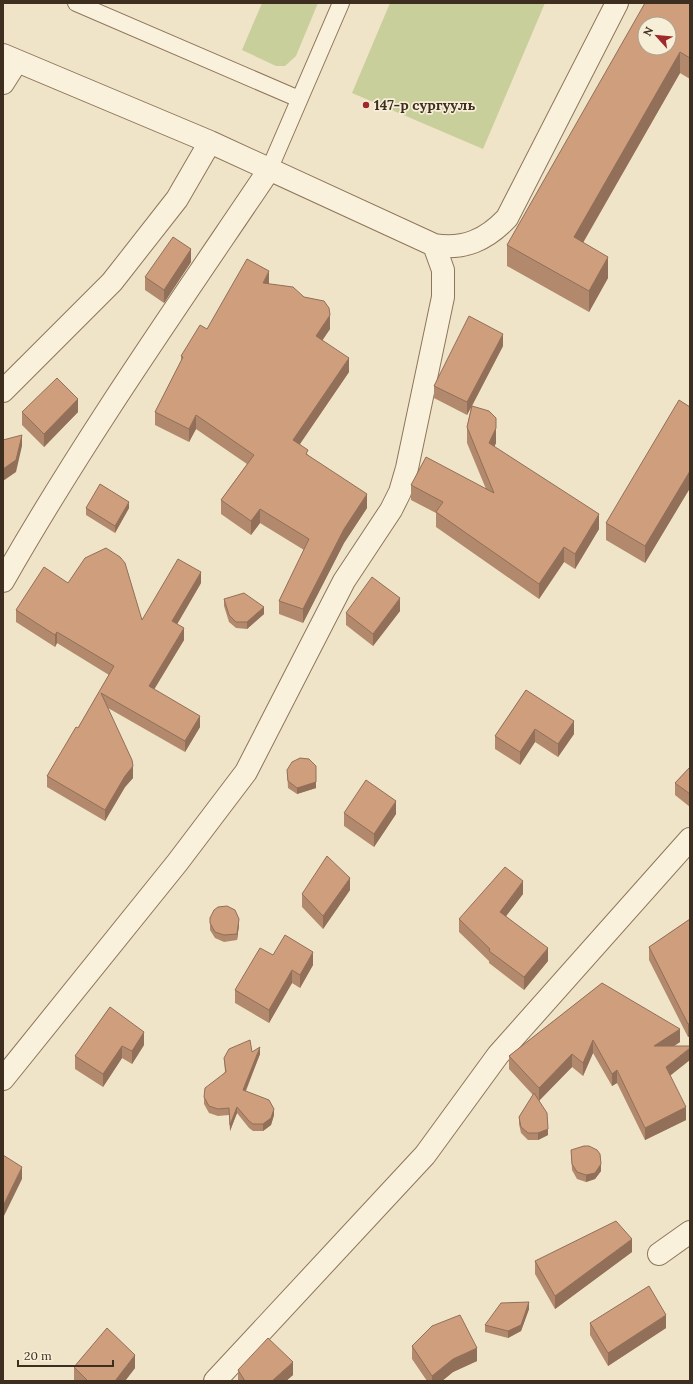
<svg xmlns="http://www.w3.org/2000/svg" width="693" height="1384" viewBox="0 0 693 1384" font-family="Lora,serif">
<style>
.green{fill:#c9cf9b}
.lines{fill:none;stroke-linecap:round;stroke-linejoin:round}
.lane-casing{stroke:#8d765c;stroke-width:18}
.street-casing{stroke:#8d765c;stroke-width:24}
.lane{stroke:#faf1dc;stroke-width:16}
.street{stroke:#faf1dc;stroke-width:22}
.wall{fill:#b2896c}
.shaded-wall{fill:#916f58}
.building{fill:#cf9f7d;stroke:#916f58;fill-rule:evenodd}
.poi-dot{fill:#9e2a2b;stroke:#f7eed8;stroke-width:1.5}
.labels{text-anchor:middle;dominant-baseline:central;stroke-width:3.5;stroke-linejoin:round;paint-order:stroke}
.poi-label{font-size:14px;font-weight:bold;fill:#3d2e20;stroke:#f7eed8;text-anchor:start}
</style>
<rect width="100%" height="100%" fill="#f0e4c8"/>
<!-- green -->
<path class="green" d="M262,3H318L296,56L285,66H276L242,50Z
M390,3H545L483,149L352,93Z"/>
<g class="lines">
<defs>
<path id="lane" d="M76,3L299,99
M269,170L341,3"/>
<path id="street" d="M3,55L210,142L434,245C464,250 486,240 507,218L617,3
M3,83L17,61
M3,391L112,282L177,199L210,142
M3,581C84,439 178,305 269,170
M3,1079L177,863L246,772L344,581L391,510L400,492L407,468L443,297V270L434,245
M659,1254L690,1232
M215,1381L425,1155L498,1055L690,839"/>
</defs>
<!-- lane casing -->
<use href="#lane" class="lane-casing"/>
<!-- street casing -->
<use href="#street" class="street-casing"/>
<!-- lane -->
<use href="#lane" class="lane"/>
<!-- street -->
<use href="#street" class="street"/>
</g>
<!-- wall -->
<path class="wall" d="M690,3V79L680,73L583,243L608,278L589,312L507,266V245Z
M191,262L164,303L145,290V277Z
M269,284L330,329L322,340L349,372L300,444L308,455L367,508L344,543L303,623L279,614V601L304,550L260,523L251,535L221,514V500L247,464L196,429L189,442L155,425V412L181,361V356L207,329Z
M503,346L472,406L496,443L494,447L599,529L575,569L564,562L539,599L436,527V513L411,500V485L486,489L467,443V427L471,407L467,415L434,398V386Z
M690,407V488L645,563L606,540V523Z
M22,412H78L44,447L22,425Z
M86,508H129L115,533L86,515Z
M68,583L142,620L201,583L177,624L184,640L154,689L200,727L185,752L108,708L133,778L125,787L105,821L47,787V776L78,728L109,675L57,643L55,647L16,622V610Z
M224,599L264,614L247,629L236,628L229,622L224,606Z
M400,611L373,646L346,625V613Z
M526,690L574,734L558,757L535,742L520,765L495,749V736Z
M690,767V807L675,795V783Z
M287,770L316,788L297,794L288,788Z
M344,813L396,814L374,847L344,826Z
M350,890L323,929L302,907V894Z
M523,894L506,916L548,961L524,990L489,963V961L459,932V919Z
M210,918L239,925L237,940L224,942L215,938L210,930Z
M690,919V1036L688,1037L649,960V947Z
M273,955L313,965L300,988L292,983L269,1023L235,1003V990Z
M602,983L680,1042L674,1046L670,1076L686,1120L645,1140L617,1083L612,1086L593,1053L583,1076L572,1067L539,1100L548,1135L538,1140H528L521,1133L519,1124V1117L533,1095L509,1069V1056Z
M110,1007L144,1045L132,1064L122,1058L103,1087L75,1069V1056Z
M252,1052L260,1054L246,1091L274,1115L271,1125L263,1131H253L249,1128L237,1113L230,1131L229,1115L218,1116L209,1113L204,1104V1097L225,1072L224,1058Z
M571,1150L601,1171L595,1179L586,1182L577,1179L572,1170Z
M632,1252L555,1309L535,1274V1261Z
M529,1309L521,1331L508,1338L485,1332V1325Z
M590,1323L666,1328L608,1366L590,1335Z
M412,1346L477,1361L453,1372L442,1381H427L412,1359Z
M74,1367L135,1368L125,1381H75L74,1380Z
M238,1370L293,1375L286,1381H238Z"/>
<!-- shaded-wall -->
<path class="shaded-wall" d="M680,52V73L574,258V237Z
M191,249V262L164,303V290Z
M608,257V278L589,312V291Z
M269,271V285L263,283Z
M330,315V329L316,350V336Z
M503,334V346L467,415V402Z
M349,358V372L293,454V440Z
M78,399V412L44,447V434Z
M196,415V429L189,442V429Z
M496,428V443L489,458V443Z
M22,435V446L16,472L3,481V469Z
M690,471V488L645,563V546Z
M367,494V508L344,543L303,623V609L344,529Z
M129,502V508L115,533V526Z
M260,509V523L251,535V521Z
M599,514V529L575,569V554Z
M564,547V562L539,599V584Z
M201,572V583L172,633V621Z
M400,598V611L373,646V634Z
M264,607V614L247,629V622Z
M184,628V640L149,698V686Z
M57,632V643L55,647V635Z
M200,716V727L185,752V741Z
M574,721V734L558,757V744Z
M535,729V742L520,765V752Z
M133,766V778L125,787L105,821V810L125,776Z
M316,782V788L297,794V788Z
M396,801V814L374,847V834Z
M350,878V890L323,929V916Z
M523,881V894L500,924V912Z
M239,919V925L237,940V934Z
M548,948V961L524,990V977Z
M313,952V965L300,988V975Z
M292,970V983L269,1023V1010Z
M690,1023V1036L688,1037V1024Z
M680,1029V1042L654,1059V1046Z
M144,1032V1045L132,1064V1051Z
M593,1040V1053L583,1076V1063Z
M122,1046V1058L103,1087V1074Z
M260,1047V1054L243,1097V1090Z
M690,1048V1060L666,1079V1067Z
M572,1054V1067L539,1101V1088Z
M617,1070V1083L612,1086V1074Z
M237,1107V1113L230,1131V1125Z
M686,1107V1120L645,1140V1128Z
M274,1109V1115L271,1125L263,1131V1124Z
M548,1129V1135L538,1140V1133Z
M601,1164V1171L595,1179L586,1182V1175Z
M22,1167V1179L3,1218V1206Z
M632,1239V1252L555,1309V1296Z
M529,1302V1309L521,1331L508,1338V1331Z
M666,1315V1328L608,1366V1353Z
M477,1348V1361L453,1372L442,1381H432V1376L453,1359Z
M135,1355V1368L125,1381H115Z
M293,1362V1375L286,1381H272Z"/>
<!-- building -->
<path class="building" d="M645,3H690V58L680,52L574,237L608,257L589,291L507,245ZM645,24H669V48H645Z
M173,237L191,249L164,290L145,277Z
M247,259L269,271L263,283L293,287L304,297L324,301L329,308L330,315L316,336L349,358L293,440L308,450L306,454L367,494L344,529L303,609L279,601L309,539L260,509L251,521L221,500L254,455L196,415L189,429L155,412L183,357L181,356L200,325L207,329Z
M469,316L503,334L467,402L434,386Z
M57,378L78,399L44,434L22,412Z
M679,400L690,407V471L645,546L606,523Z
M472,406L489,411L496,418V428L489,443L599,514L575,554L564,547L539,584L436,512L443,502L411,485L426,457L494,493L467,427Z
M22,435L16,460L3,469V440Z
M100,484L129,502L115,526L86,508Z
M106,548L120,557L125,563L142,620L178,559L201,572L172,621L184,628L149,686L200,716L185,741L101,693L132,760L133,766L125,776L105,810L47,776L76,727L78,728L114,666L57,632L55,635L16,610L44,567L68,583L85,558Z
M372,577L400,598L373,634L346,613Z
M244,593L264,607L247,622H236L229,615L224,599Z
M526,690L574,721L558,744L535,729L520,752L495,736Z
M300,758L309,759L316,766V782L297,788L288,781L287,770L292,762Z
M690,767V794L675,783Z
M366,780L396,801L374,834L344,813Z
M327,856L350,878L323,916L302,894Z
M505,867L523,881L500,912L548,948L524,977L489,951L490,949L459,919Z
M227,906L235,910L239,919L237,934L224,935L215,932L210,923V918L214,910L218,907Z
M690,919V1023L688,1024L649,947Z
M285,935L313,952L300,975L292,970L269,1010L235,990L260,948L273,955Z
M602,983L680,1029L654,1046H690V1048L666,1067L686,1107L645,1128L617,1070L612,1074L593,1040L583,1063L572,1054L539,1088L509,1056Z
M110,1007L144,1032L132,1051L122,1046L103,1074L75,1056Z
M250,1040L252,1052L260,1047L243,1090L269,1100L274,1109L271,1118L263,1124H253L249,1121L237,1107L230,1125L229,1108L218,1109L209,1106L204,1097L205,1088L226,1072L224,1058L229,1049Z
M534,1093L547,1113L548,1129L538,1133H528L521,1127L519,1117Z
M584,1146H589L597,1150L600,1154L601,1164L595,1173L586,1175L577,1172L572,1164L571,1150Z
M3,1155L22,1167L3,1206Z
M616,1221L632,1239L555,1296L535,1261Z
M649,1286L666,1315L608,1353L590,1323Z
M529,1302L521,1325L508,1331L485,1325L501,1303Z
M460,1315L477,1348L453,1359L432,1376L412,1346L432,1326Z
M107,1328L135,1355L115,1381H88L74,1367Z
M268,1338L293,1362L272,1381H245L238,1370Z"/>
<!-- markers -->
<circle class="poi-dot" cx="366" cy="105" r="4"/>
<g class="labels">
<!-- poi labels -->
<g class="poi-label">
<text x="374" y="105">147-р сургууль</text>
</g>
</g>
<!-- border -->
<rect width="693" height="1384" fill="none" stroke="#3d2e20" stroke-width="8"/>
<!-- north arrow -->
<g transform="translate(657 36) rotate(297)"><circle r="19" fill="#f7eed8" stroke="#ada18e"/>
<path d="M0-3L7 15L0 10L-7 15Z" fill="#9e2a2b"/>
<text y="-6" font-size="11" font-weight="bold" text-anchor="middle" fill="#3d2e20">N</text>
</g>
<!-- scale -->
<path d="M18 1360v6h95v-6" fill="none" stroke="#3d2e20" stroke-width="2"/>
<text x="24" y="1360" font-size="12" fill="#3d2e20" stroke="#f7eed8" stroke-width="3" paint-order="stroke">20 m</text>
</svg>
